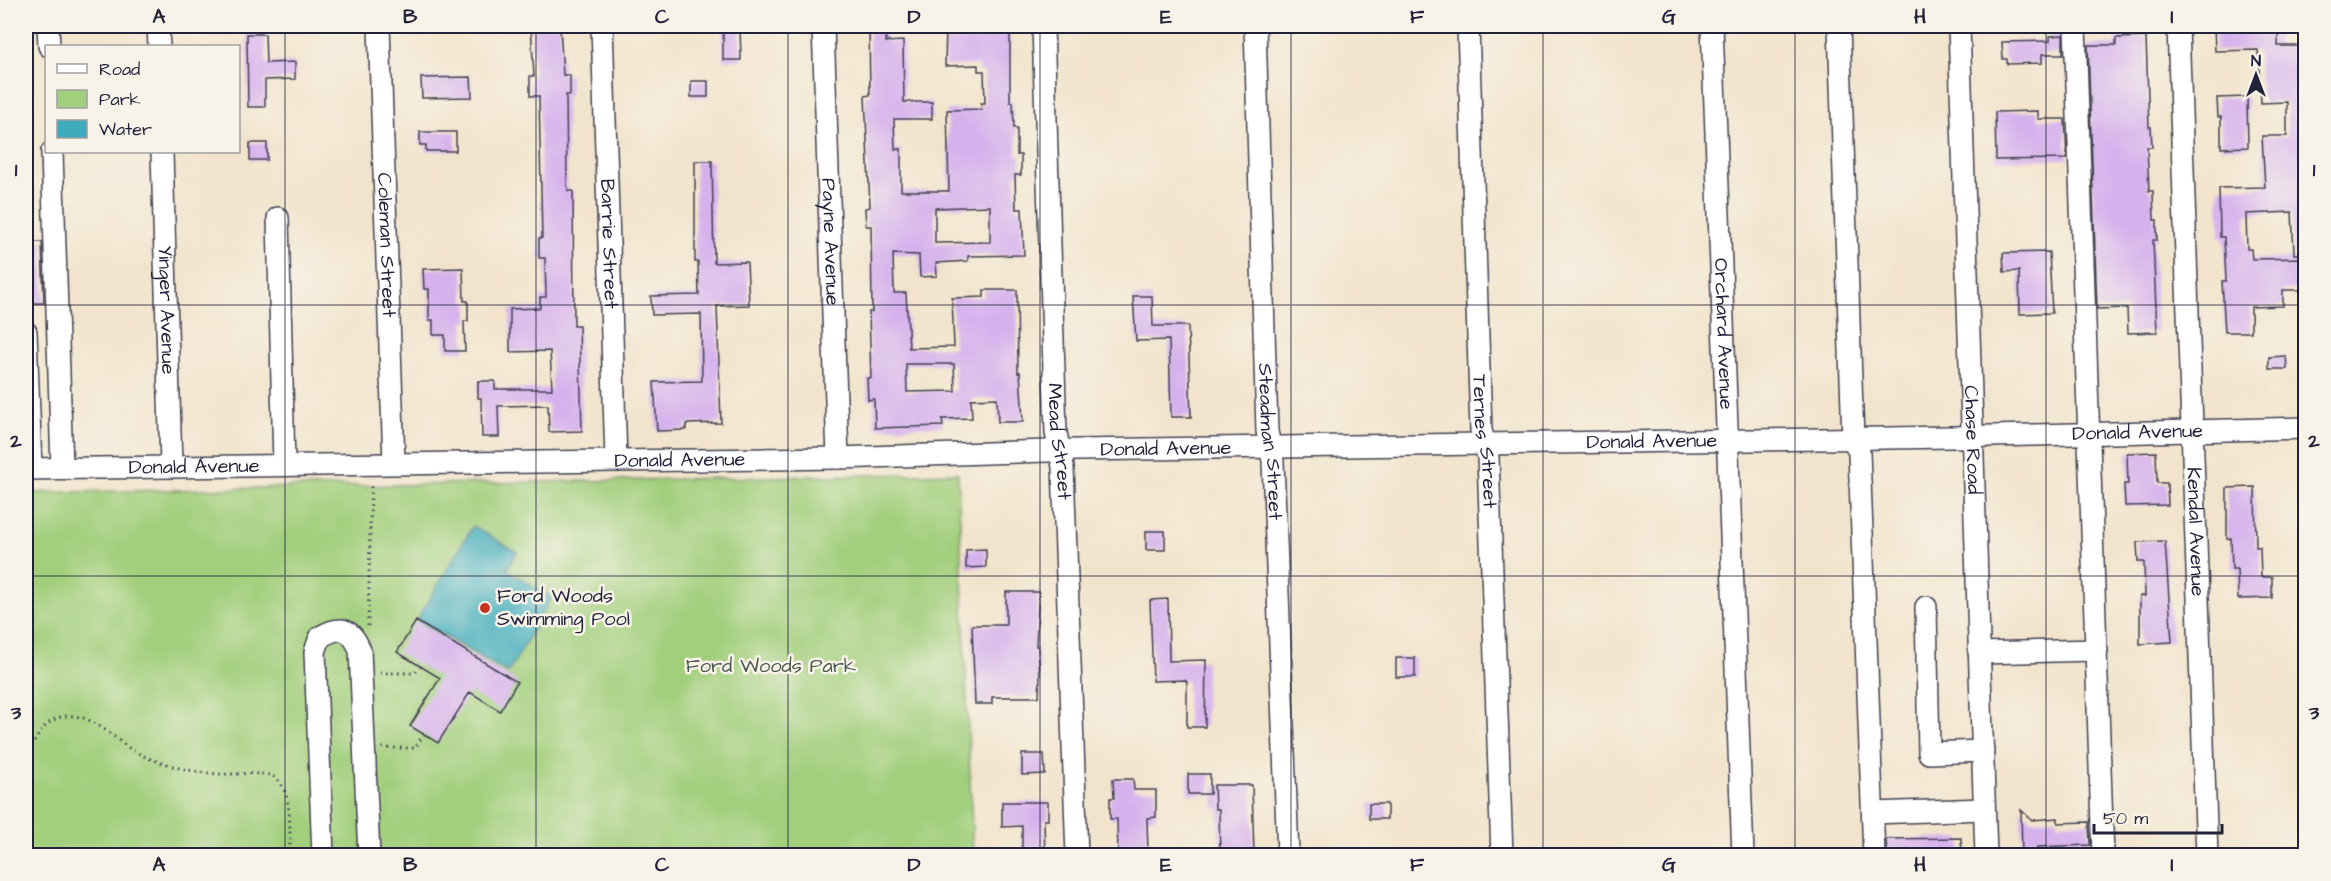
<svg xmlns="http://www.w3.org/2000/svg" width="2331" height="881" viewBox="0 0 2331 881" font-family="'Architects Daughter',sans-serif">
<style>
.green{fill:#a1cf7c;stroke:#62785c;stroke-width:1.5}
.water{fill:#3eacbc;stroke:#30677c;stroke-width:1.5}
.building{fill:#d6b2ed;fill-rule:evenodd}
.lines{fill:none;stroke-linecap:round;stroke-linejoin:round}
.minor-casing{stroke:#413f51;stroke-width:24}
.path{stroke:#413f51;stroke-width:3;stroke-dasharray:1.5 4.5;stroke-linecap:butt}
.minor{stroke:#fff;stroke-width:21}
.grid{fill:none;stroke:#22223b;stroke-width:1.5;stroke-opacity:0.55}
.poi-dot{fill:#c8321e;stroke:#f7f3e8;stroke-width:2}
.labels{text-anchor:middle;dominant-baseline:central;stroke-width:5;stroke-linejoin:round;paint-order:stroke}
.street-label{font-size:20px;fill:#22223b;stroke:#f7f3e8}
.poi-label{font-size:20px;fill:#22223b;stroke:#f7f3e8;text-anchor:start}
.park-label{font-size:20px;fill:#48564e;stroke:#f7f3e8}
.neatline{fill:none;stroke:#22223b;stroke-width:2}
.grid-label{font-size:20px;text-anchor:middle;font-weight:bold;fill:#22223b}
</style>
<rect width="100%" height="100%" fill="#f7f3e8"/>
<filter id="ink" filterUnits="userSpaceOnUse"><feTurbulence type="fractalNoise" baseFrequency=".0167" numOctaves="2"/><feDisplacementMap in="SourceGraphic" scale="12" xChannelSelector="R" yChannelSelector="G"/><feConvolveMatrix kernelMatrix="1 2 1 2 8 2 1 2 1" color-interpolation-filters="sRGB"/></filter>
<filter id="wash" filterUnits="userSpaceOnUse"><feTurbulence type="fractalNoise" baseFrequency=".008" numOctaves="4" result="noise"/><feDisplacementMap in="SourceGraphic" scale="24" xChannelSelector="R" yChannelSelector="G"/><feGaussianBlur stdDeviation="1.35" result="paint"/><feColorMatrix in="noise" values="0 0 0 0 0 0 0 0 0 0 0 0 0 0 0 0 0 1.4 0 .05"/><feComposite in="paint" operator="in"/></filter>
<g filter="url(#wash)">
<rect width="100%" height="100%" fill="#f2e4cc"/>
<!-- green -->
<path class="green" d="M958,473L973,855H26V493Z"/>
<!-- water -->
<path class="water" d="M473,526L517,552L507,570L552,597L508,673L417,620Z"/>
<g id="blocks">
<!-- building -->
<path class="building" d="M531,26H560L563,75H570V95H566L567,184L568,191H573L574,326H579L582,431L549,432L548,405L498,406L499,437H482L481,398H478V381H495V389H552L550,351L510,352V309L540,308V297H546L545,258H539V238H542L539,96H530V76H534Z
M723,26H740L741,60H723Z
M869,26H885L886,42L903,41L904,102H932V119H894L895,149H901V191H949L947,110L982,109L981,103H985L984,71H978V65L945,66L946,26H1010V102H1013L1014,128H1017V155H1021V175H1015L1016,209H1022L1024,255L968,256V261L936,263L937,276L920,277L919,255L893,254L894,293H906L909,348L954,347L952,298L984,297V290H1017L1018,373L1020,372L1023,422H998L997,398L971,399L972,418L942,419L943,426L875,428L874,399L868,400L867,378H871L869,312H872L871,226H866L865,208L870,207L865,96L870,95ZM990,206V242L935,243V208ZM906,364H954L955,391L907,392Z
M2214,26H2278V46H2303L2306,137V254H2294L2292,212L2246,214L2247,249H2251L2252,259L2306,258V290H2283V306L2251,307V332H2225L2222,281H2226L2224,237H2220L2219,188L2265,187L2262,136H2287V102L2261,103L2258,50L2215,51Z
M247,34H265L266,63L295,62V79L265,80V107H248Z
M2063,35V54H2042V63L2007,64V59H2003L2002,42L2050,41V36Z
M2146,37L2149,127H2151L2152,147H2147L2149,191H2153L2154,220H2157V240H2153L2157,332L2128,333L2127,308L2097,309L2088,45H2116V38Z
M471,77L472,97L422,98L421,78Z
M691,81H708V97H691Z
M2247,97L2248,147L2221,148V117H2218L2217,98Z
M2038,111V119H2065L2067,159L1996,160L1995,112Z
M420,132H456V151H426V145H420Z
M250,143H267V160H250Z
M695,161H712L714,263L747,262L749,305L717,306L721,423L686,424V430L657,431L654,382L702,381L701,314L652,315L651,296L699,295L698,262H695Z
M26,242H42L44,303H26Z
M2049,252L2052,313L2020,314L2019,271L2004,272L2003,253Z
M463,268L464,301H468V321H464L465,351H445V335H433V320H429V289H424L423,269Z
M1133,296H1152L1153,326H1188L1191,417H1171L1169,340L1136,341Z
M2286,356L2287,369H2269V357Z
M2156,452L2157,483H2167L2168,505L2125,506L2124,484H2128L2127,453Z
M2255,487L2256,547H2260L2261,577H2272V598L2238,599L2237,569H2232L2231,538L2227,539V488Z
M1146,531H1165V550H1146Z
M2165,541L2172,642L2140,644V596H2145L2144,562H2138L2137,542Z
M986,549V567L966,568V550Z
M1006,592H1039L1036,646H1038L1040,676L1039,697H992V704H975L972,625H1006Z
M1168,599L1169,661L1206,660L1205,727H1187V682L1185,680L1153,681L1150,600Z
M416,621L517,682L500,711L470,692L438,743L410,726L440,678L397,652Z
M1396,658H1415V677H1396Z
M1022,754H1044L1045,774L1022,775Z
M1188,774H1210V794H1188Z
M1113,779H1133L1134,790H1156V817L1147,818L1148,855H1118L1117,819H1110V798H1114Z
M1214,785H1252L1254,855H1220L1219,809H1215Z
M1002,802H1048V820H1044L1045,855H1022V826L1002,827Z
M1369,804H1387V819H1369Z
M2021,810L2032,820L2058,818V823L2089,822L2090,845L2037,847V855H2022Z
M1961,838L1962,855H1887L1886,839Z"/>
</g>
</g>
<g filter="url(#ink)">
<use href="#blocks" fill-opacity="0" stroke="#413f51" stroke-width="1.5"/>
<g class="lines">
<defs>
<g id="minor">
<path d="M48,26L49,46"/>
<path d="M158,26L159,46"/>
<path id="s1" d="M379,26L394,463"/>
<path id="s2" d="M602,26L616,460"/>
<path id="s3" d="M823,26L838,458"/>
<path id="s4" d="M1043,26L1056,433L1063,467L1077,856"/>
<path id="s5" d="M1255,26L1267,431L1273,461L1288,856"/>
<path id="s6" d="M1468,26L1481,430L1488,457L1502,856"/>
<path id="s7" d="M1712,26L1743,856"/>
<path d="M1839,26L1853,439L1859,452L1874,856"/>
<path id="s8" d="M1959,26L1986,856"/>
<path d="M2075,26L2103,856"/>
<path id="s9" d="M2178,26L2207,856"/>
<path d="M52,152L62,468"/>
<path id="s10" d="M162,152L171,466"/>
<path d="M278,218L284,465"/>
<path d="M26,332L31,468"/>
<path id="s11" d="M26,469L838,458L1078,450L1952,437L2306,428"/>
<path d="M1926,607L1929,753L1983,751"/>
<path d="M1979,653L2097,650"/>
<path d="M1873,813L1984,809"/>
<path d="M323,856L315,652L320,637C341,625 351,628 360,650L369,856"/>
</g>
</defs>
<!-- minor casing -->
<use href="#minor" class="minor-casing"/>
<!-- path -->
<path class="path" d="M368,626L371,483
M380,673H414L421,666
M382,748H415L424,734
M26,758C36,738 46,714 73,716C94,717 115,739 132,750C142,756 155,761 166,764C183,770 202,773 220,774C233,775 264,771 274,777C294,790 289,835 290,856"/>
<!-- minor -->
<use href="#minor" class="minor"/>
</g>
</g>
<!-- grid -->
<path class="grid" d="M285,26V856M536,26V856M788,26V856M1040,26V856M1291,26V856M1543,26V856M1795,26V856M2046,26V856M26,305H2306M26,576H2306"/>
<!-- markers -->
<circle class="poi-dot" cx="485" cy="608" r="6"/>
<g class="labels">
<!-- street labels -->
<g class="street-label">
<text stroke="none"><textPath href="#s3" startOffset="216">Payne Avenue</textPath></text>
<text stroke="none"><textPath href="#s2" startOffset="218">Barrie Street</textPath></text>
<text stroke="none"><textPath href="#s1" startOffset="219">Coleman Street</textPath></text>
<text stroke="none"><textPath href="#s10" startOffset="158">Yinger Avenue</textPath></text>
<text stroke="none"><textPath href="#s7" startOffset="308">Orchard Avenue</textPath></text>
<text stroke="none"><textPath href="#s11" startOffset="2112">Donald Avenue</textPath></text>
<text stroke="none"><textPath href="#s8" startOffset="414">Chase Road</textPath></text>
<text stroke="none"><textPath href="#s4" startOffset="416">Mead Street</textPath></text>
<text stroke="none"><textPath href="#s5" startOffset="416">Steadman Street</textPath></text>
<text stroke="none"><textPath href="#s6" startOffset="416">Ternes Street</textPath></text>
<text stroke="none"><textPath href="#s11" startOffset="1626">Donald Avenue</textPath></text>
<text stroke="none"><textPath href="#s11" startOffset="1140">Donald Avenue</textPath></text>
<text stroke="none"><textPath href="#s11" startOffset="654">Donald Avenue</textPath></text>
<text stroke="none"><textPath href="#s11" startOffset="168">Donald Avenue</textPath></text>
<text stroke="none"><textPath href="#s9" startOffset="506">Kendal Avenue</textPath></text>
</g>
<!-- poi labels -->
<g class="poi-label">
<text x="497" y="596">Ford Woods<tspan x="497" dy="23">Swimming Pool</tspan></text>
</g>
<!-- park labels -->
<g class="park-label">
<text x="771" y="666">Ford Woods Park</text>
</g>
</g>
<!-- margin -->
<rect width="2331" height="881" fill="none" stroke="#f7f3e8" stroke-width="66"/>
<!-- legend -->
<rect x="45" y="45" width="195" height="108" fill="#f7f3e8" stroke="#a29fa3" stroke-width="1.5"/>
<rect x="57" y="64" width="30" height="9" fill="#ffffff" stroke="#a29fa3" stroke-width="1.5"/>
<text x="99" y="75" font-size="18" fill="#22223b">Road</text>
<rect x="57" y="90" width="30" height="18" fill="#a1cf7c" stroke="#a29fa3" stroke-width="1.5"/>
<text x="99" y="105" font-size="18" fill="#22223b">Park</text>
<rect x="57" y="120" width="30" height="18" fill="#3eacbc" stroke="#a29fa3" stroke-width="1.5"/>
<text x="99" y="135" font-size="18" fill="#22223b">Water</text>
<!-- north arrow -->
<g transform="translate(2256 75)" stroke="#f7f3e8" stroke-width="4.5" paint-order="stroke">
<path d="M0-4.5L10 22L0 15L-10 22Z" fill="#22223b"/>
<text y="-9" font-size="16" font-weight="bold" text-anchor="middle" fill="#22223b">N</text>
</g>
<!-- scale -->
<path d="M2094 824v9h128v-9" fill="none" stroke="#22223b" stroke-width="3"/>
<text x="2103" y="824" font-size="18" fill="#22223b" stroke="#f7f3e8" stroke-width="4.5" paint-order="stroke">50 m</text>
<rect x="33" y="33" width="2265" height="815" class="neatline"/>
<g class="grid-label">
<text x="159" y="23">A</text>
<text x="410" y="23">B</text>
<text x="662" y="23">C</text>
<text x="914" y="23">D</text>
<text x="1166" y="23">E</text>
<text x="1417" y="23">F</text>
<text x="1669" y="23">G</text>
<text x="1920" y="23">H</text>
<text x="2172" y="23">I</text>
<text x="16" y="176">1</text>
<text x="2314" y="176">1</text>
<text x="16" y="447">2</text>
<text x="2314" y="447">2</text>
<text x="16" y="719">3</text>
<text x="2314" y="719">3</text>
<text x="159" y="871">A</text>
<text x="410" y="871">B</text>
<text x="662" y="871">C</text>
<text x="914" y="871">D</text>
<text x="1166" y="871">E</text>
<text x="1417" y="871">F</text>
<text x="1669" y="871">G</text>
<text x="1920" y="871">H</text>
<text x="2172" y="871">I</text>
</g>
</svg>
